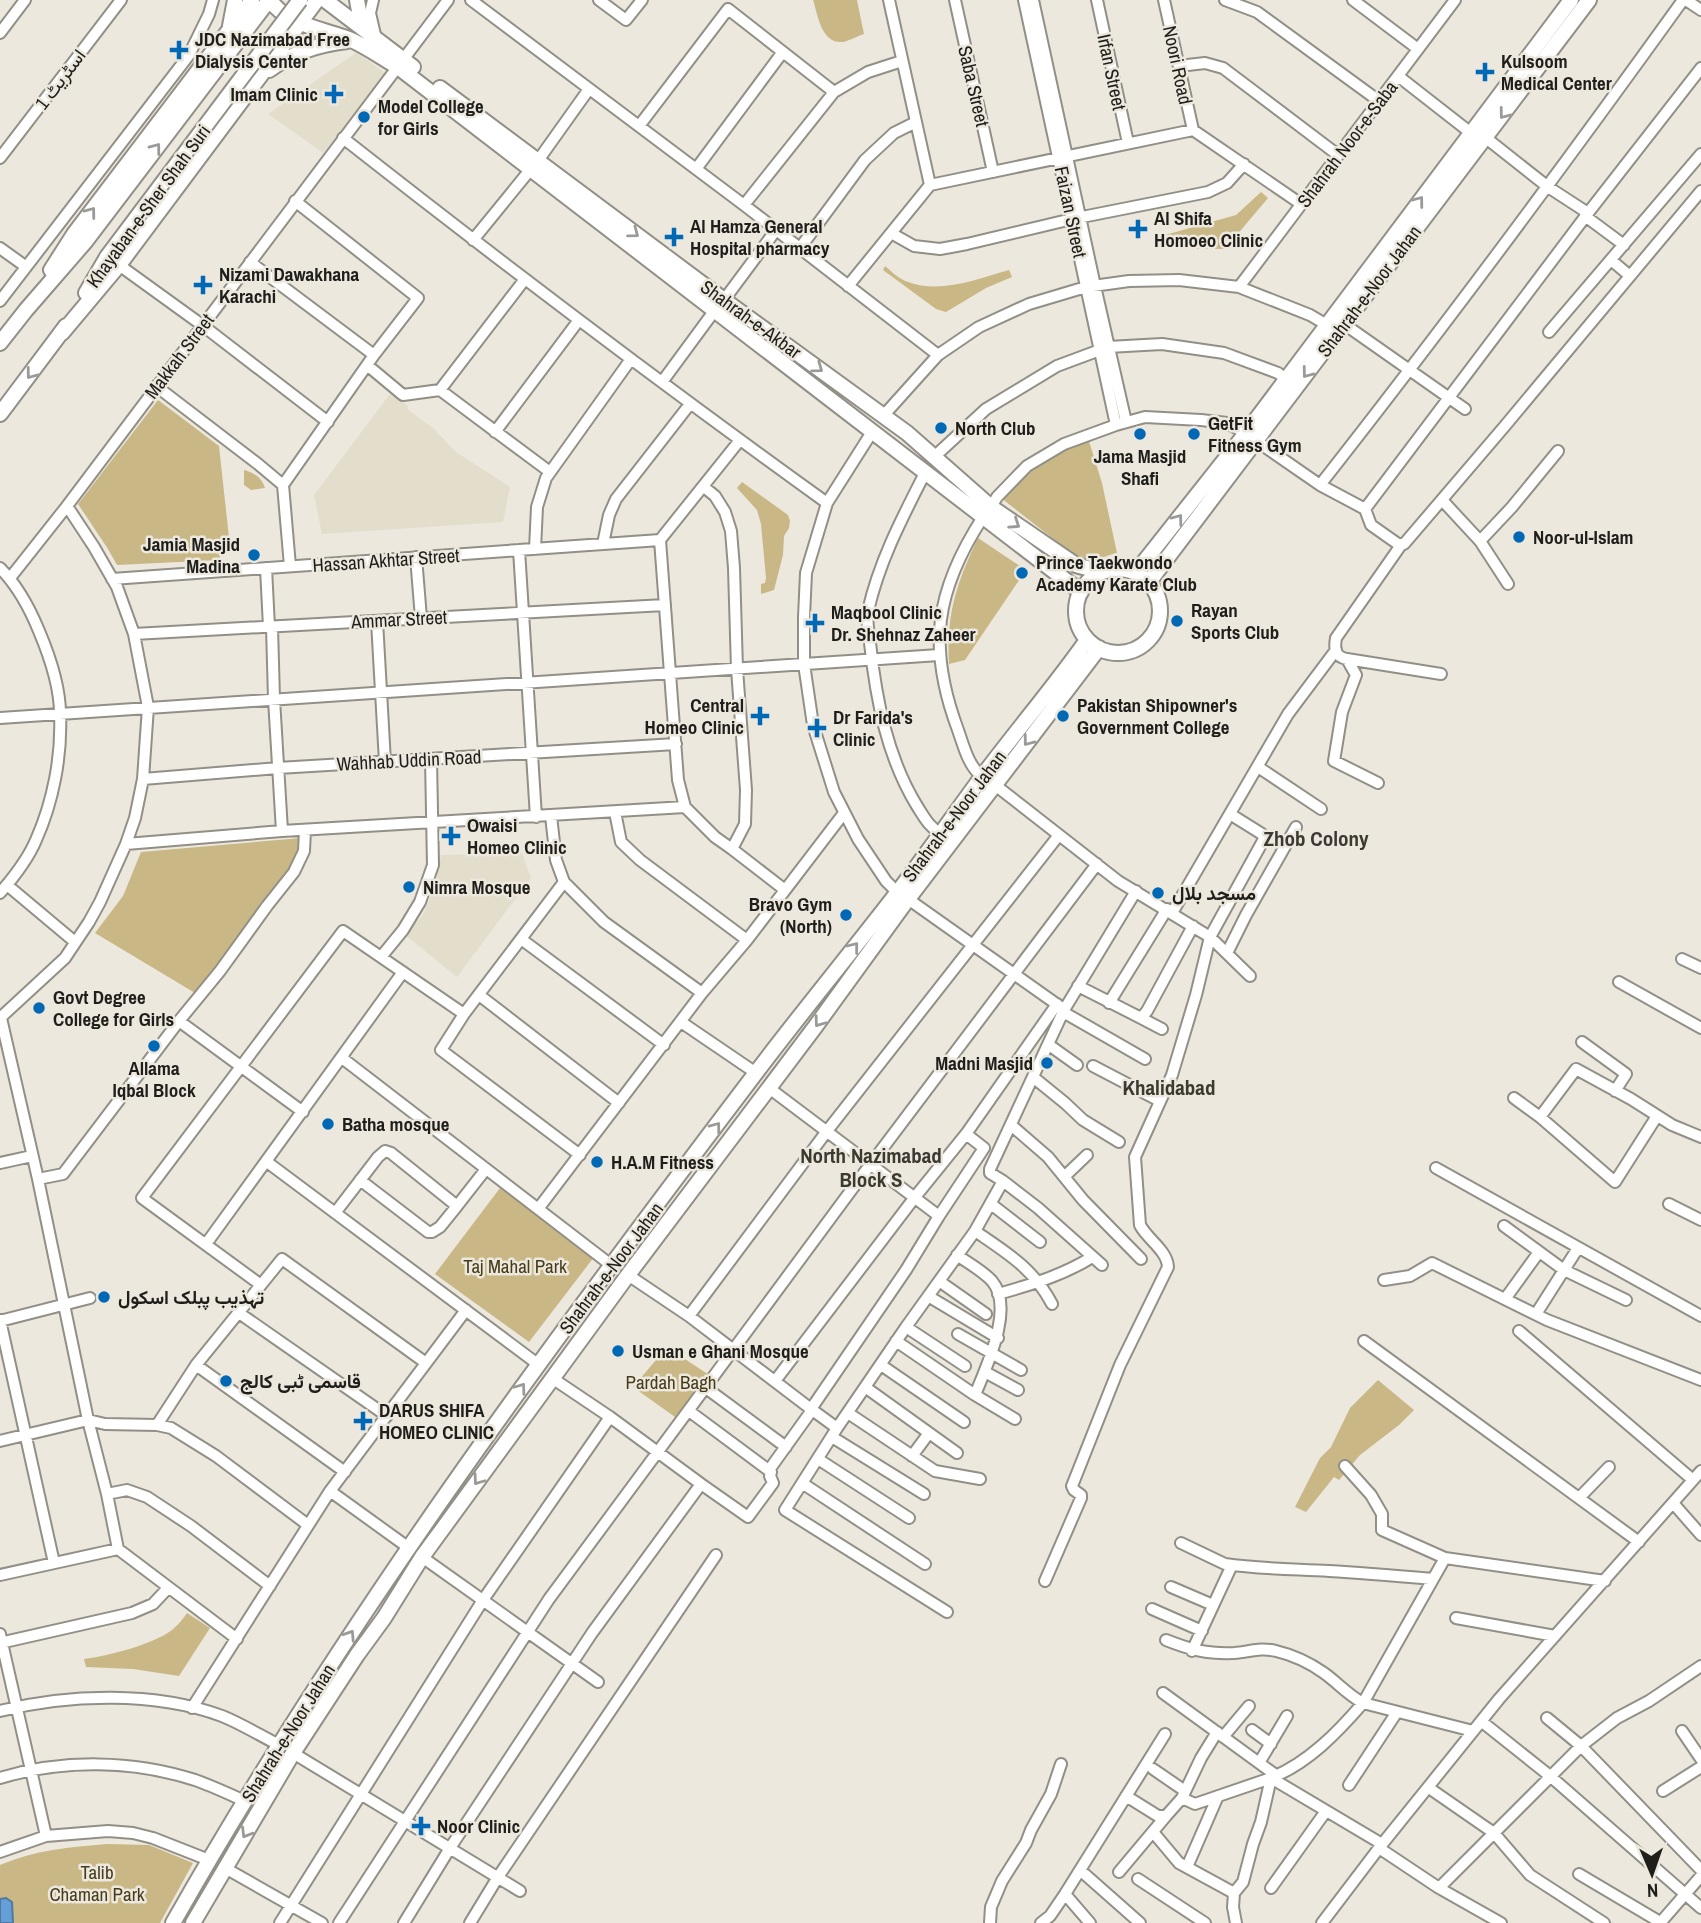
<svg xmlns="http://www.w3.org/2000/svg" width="1701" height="1923" viewBox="0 0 1701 1923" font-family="'Archivo Narrow',Vazirmatn,sans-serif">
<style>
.built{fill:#e3ddcc}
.green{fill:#c9b885}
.water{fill:#669ed7;stroke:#51789e;stroke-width:2}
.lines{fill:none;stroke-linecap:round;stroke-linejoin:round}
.minor-casing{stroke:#928f86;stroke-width:14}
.major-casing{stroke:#928f86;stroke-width:18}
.minor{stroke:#fff;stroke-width:10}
.major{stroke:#fff;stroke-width:14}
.major-bridge-casing{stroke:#928f86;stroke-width:18;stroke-linecap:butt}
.major-bridge{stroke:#fff;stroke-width:14}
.oneway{stroke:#9a9a98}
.poi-dot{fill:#0068b4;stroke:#ece8de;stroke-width:2.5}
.labels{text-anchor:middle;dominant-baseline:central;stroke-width:5;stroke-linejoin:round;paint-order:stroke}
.poi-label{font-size:19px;font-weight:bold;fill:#1f1e1a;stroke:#ece8de;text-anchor:start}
.street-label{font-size:19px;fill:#1f1e1a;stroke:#ece8de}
.park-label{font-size:19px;fill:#473c1a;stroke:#ece8de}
.neighbourhood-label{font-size:21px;font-weight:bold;fill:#3c3931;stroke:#ece8de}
</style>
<rect width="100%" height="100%" fill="#ece8de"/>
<!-- built -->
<path class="built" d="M357,52L386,74L323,153L268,114Z
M390,394L408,406L407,409L433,428L456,452L510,487L503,522L322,534L314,495Z
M522,853L531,878L457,977L405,935L423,915L435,886L441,855Z"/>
<!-- green -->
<path class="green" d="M813,0H857L864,34C857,36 849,41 843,42C821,44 818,15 813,0Z
M302,29L324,38L305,42L286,52Z
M1261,192L1268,198L1225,249L1161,248L1158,237L1236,215Z
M885,266C892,272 899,279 908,282C940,294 978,279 1009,270L1012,277L986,288L946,312L936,309L883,270Z
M158,400L219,446L230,547H226V554L220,555V560L117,565L108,549L78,504Z
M1088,438L1102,483L1117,553C1107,555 1098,560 1088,562L1065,548L1001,498L1038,464L1062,449Z
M244,470C255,473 262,478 265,488L251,490L244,485Z
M742,482L788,515L790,521L789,528L784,536L783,555L774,590L761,594V584L765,583L766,578L761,524L757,510L737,488Z
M978,538L1026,570L965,660L949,664C946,614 957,582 978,538Z
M301,838L296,860L195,993L95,933L123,896L141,852Z
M500,1188L594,1257L529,1342L435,1274Z
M667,1347L715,1379L682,1422L633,1387Z
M1378,1380L1414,1410L1399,1425L1360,1455L1339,1480L1334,1477L1306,1512L1295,1507L1320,1458L1331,1447L1350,1408Z
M187,1613L210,1628L179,1676L133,1669L86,1667L84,1659C108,1656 154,1644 172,1630C178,1625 183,1619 187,1613Z
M107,1844L149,1845L193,1863L160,1923H0V1865C35,1850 70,1847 107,1844Z"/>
<!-- water -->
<path class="water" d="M6,1898L12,1902L13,1923H0V1899Z"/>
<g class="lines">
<defs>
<path id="minor" d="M373,0L370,13L376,39
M471,0L744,205L938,355
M599,0L626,20L642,0
M889,0L930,185
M955,0L993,172
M1024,0L1116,425
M1033,0L1095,286L1126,422
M1097,0L1128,143
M1164,0L1193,130
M1225,0L1257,12L1379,101
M1353,0L1418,49
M1686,0L1701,10
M0,33L25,0
M1179,66L1205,63L1223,68L1338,155
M1398,76L1471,133
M639,126L728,9L834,92
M343,138C502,263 663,385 827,503
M1486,138L1548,187L1588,213
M0,158L121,0
M537,162L589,89
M696,169L782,53
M744,205L834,92L868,72L902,61
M1585,216L1624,245
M891,233L914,246L940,249L967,244L1072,219L1208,192L1227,183L1244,164
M473,240L530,170
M0,248L25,266
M800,248L865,160L894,133L916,122
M1611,260L1630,276
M250,262L374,355
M119,265L202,325L328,422
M848,286L930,185L1193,130L1301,204
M1239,287L1455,0
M724,300L776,230
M0,301L189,55L209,14L213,0
M1344,324L1465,409
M1549,332L1701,154
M367,365L403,395L440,390L525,279
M662,382L715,310
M156,386L258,464L283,485L290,566
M440,390L550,472
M884,415L938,355L979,327L1029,304L1086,287L1129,281L1179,280L1239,287L1310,315L1327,325
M495,432L579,320
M872,432L827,503L806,573L804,617V664L813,725L834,792L858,839L886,881L897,892
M740,440L660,540L678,780L685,807L715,837L732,849L785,890
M1255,440L1320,485L1365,509L1371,525L1398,544H1404L1504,427L1701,191
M934,457L986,409L1057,366L1108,347L1162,344L1224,353L1278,373L1286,379
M925,473C902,518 879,562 868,611C866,621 869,633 870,643C876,699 887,757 917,806C924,817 929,827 941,834
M283,485L374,355L418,298L295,201
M1320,485C1445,326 1565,164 1683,0
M704,487L715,496L725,512L731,531L734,568L737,669L746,790L745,824L732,849
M1442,500L1480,541L1508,584
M991,507L997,497L1027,466L1064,444L1116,425L1145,417L1201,420L1227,423L1246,433
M1365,509L1588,213L1701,68
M1480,541L1512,507L1558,451
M603,544L609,515L616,499L690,404
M1401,545L1336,638C1334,649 1335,657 1347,659L1441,674
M535,549L537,507L546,478L631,359
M519,550L536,817
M416,557L421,618
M0,568C17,585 30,609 39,631C50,657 60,687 60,714C62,756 53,802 36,840C28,859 14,877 0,893
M266,568L269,627
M10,578L67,506L448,0
M112,579L660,540
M377,621L385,762
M272,627L274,699L282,831
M134,634L665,605
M1347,659L1356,675L1342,712L1334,761L1378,783
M0,718L939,655
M1258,767L1321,809
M982,777C968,765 964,747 958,730C927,647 935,591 983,517
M143,779L278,768L676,744
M995,785L1118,881L1210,937L1250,976
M615,812L621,842L640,860L747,940
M551,816L556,860L564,882L604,922L702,993
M126,844L282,831L685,807
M564,882L464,1014L441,1050L580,1155
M7,885L75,942
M908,899L1062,1008
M1172,913L1288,714L1336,650
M521,939L664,1045
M1227,953L1246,915L1296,827
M381,957L403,930L420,902L433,865L431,759
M1682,959L1701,968
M1619,982L1701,1028
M1078,986L1141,1018L1147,1011L1193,926
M479,995L619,1103
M1109,1003L1167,909
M1063,1012L1145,1059
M0,1018L65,958L89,922L100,902L126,844L135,818L143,779L148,707L134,634L117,587L94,547L67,506
M1,1018L38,1179L88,1420L107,1494L118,1549
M1141,1018L1162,1029
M179,1021L303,1112
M681,1022L756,1073
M1582,1042L1626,1074L1615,1091
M1049,1045L1077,1065
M342,1058L611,1265
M1093,1066L1160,1101
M1033,1077L1065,1103L1083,1120L1119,1142
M1514,1098L1540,1117L1615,1182L1657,1116
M1540,1117L1576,1069L1631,1099L1672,1125L1701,1137
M1011,1125L1048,1157L1083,1200L1141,1259
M267,1162L539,1365
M0,1163L32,1156
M1436,1168L1701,1316
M1065,1176L1087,1155
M38,1179L63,1174L179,1021L220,971L267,906L294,872L304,851L305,830
M360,1180L428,1232H432L440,1227L457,1206
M1003,1181L1038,1208L1102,1265
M991,1204L1040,1242
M1669,1204L1701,1220
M538,1209L702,993L747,940L844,813
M335,1213L378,1157L385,1151L391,1153L457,1206L486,1169
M939,1216L984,1148L966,1134
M1504,1226L1564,1270L1626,1300
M975,1231C1007,1253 1033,1268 1052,1304
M206,1244L403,972
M957,1255C968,1263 983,1271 992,1281C1015,1308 986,1367 975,1395
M628,1275L689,1316L811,1409L906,1270L939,1216L769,1088
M1384,1280L1410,1276L1432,1263L1547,1320L1701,1380
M939,1281L986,1314
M261,1285L142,1198L343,931L464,1014
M998,1294C1030,1285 1064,1275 1092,1257
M928,1296L998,1338
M1505,1299L1539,1252
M239,1313L387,1416
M1536,1314L1578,1248
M689,1316L827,1131L1059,835
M0,1320L54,1563
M0,1321L90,1298
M906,1327L965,1366
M1519,1331L1693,1480
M958,1334L1021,1370
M896,1341L975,1395L1015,1419
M1364,1341L1639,1542
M196,1365L345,1472
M881,1365L964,1422
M985,1372L1018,1390
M552,1378L610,1417L701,1484L748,1517L773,1483L770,1476L771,1472L689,1411
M775,1381L915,1197L966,1134L1057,1004
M865,1387L957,1453
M706,1388L786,1447
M811,1409L837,1428L906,1327L975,1231L1003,1181L990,1173V1169L1064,1010L1136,891
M848,1413L935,1471L980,1479
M157,1425L196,1365L282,1259L426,1363
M837,1428L785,1510L947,1612
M832,1437L924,1494
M0,1441L88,1420L105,1424L157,1425L171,1428L216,1456L308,1525
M912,1456L929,1433
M818,1459L909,1518
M1345,1466L1371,1495L1382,1514V1530L1445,1558L1605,1581
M769,1470L812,1410
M802,1483L925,1564
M330,1491L409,1548
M107,1494L127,1490L147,1497L191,1526L270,1586
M1579,1498L1609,1467
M1673,1503L1701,1535
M1181,1543L1225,1564C1260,1569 1294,1569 1329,1571C1363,1573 1398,1576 1433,1579
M422,1557L598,1682
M0,1575L118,1549L237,1639
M1045,1581L1081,1498V1495L1074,1490L1072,1486L1120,1365L1168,1267C1167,1250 1147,1239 1140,1225L1135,1157L1172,1075L1196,995L1210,937L1264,839L1262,834L1230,814
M1171,1587L1213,1605
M1152,1609L1202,1631
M1456,1618L1555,1636
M0,1634L46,1836
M1166,1640C1191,1650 1207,1654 1234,1653C1250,1652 1259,1647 1276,1651C1293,1655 1310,1663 1324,1673C1338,1683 1348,1695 1363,1703L1473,1731
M0,1643L132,1613L153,1604L168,1588
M1192,1651L1232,1565
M1163,1693L1277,1776
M192,1708L330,1491L466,1310
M0,1711C68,1694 155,1691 222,1716C242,1724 261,1736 279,1745
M1547,1718L1581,1746L1701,1870
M1481,1721L1550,1776L1701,1908
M1252,1730L1271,1744
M1682,1731L1701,1759
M1223,1737L1249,1706
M293,1753L520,1891
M1259,1763L1287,1716
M1153,1769L1185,1791
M0,1778C63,1759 133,1760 195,1780C212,1786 229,1794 245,1801
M1349,1785L1397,1712
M1429,1788L1494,1833L1530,1875L1604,1923
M1663,1791L1701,1767
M1126,1796L1158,1816H1166L1182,1798L1195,1804L1271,1778L1382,1844
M1182,1798L1201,1758L1217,1732
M1153,1832L1179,1863L1234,1893
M1379,1848L1439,1888L1501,1923
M0,1852L46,1836L108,1831L133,1833L153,1838L209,1860
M1187,1867L1218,1796
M225,1868L322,1923
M1080,1870L1140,1923
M1119,1872L1166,1816
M1579,1874L1660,1922
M1138,1879L1205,1923
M1271,1888L1326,1811
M1439,1888L1581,1746L1617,1718L1649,1701L1701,1666
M1065,1894L1090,1923
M280,1923L483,1600L610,1417
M339,1923L549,1599L858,1181L1097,864
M404,1923L450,1848L592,1633L701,1484
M470,1923L498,1877L716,1555
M990,1923L991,1907L1002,1881L1026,1843L1031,1830L1051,1794L1061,1764
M1041,1923L1050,1916L1065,1894L1165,1734
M1236,1923L1233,1907L1234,1893L1243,1882L1253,1844L1261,1822L1271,1778C1308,1763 1337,1733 1363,1703L1445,1558
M1322,1923L1379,1848L1499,1699L1701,1471
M1660,1923L1701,1876"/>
<path id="major" d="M270,0C287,25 323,29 349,39C366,46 382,58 398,67L1081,592
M325,0L413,67
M357,0L362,28
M230,26L235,0
M269,70C292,53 319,44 347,41
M440,88L724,300L907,433L991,507L1076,565L1101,572
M51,270L74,234L252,0
M86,293L107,257
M62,333L119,265L317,0
M0,343L26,310L85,242L269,0
M0,414L66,326
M1076 611a42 42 0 1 1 84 0a42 42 0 1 1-84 0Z
M1136,572L1246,433L1571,0
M1149,582L1589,0
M173,1923C342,1624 548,1347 755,1074C801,1013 850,954 897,893C926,855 953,816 981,778C1016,731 1054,687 1087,640
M193,1923L293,1753L357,1655L384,1618L422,1557L628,1275L815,1027L908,899L1099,648"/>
</defs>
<!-- minor casing -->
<use href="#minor" class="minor-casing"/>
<!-- major casing -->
<use href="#major" class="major-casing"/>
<!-- minor -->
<use href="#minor" class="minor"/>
<!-- major -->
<use href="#major" class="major"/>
<defs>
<path id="major-bridge" d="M107,257L300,0"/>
</defs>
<!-- major-bridge casing -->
<use href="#major-bridge" class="major-bridge-casing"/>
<!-- major-bridge -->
<use href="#major-bridge" class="major-bridge"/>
</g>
<!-- one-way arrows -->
<defs><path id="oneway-chevron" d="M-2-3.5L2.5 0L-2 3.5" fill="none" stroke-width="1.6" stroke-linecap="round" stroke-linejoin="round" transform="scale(1.75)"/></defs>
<g class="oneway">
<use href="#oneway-chevron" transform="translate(1504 114) rotate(127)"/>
<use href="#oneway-chevron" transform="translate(156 148) rotate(-53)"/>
<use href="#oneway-chevron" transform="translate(1419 201) rotate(-53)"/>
<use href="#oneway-chevron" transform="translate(91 212) rotate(-53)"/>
<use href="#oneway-chevron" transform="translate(634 233) rotate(37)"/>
<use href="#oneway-chevron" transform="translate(818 368) rotate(36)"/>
<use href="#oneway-chevron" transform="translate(1307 373) rotate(127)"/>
<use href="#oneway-chevron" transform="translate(31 374) rotate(127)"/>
<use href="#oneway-chevron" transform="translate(1178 519) rotate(-53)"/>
<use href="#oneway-chevron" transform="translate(1015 524) rotate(34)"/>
<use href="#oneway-chevron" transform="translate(1028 741) rotate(127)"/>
<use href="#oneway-chevron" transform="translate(854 947) rotate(-52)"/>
<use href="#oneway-chevron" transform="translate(819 1022) rotate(126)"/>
<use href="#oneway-chevron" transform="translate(716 1127) rotate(-53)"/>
<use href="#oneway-chevron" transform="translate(521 1388) rotate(-54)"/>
<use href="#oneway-chevron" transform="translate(478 1480) rotate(126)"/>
<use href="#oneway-chevron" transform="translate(350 1635) rotate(-57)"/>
<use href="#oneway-chevron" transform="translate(246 1833) rotate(121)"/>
</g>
<!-- markers -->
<g class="poi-dot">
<path d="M175.5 39.5h7v7h7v7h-7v7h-7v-7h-7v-7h7z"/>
<path d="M1481.5 61.5h7v7h7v7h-7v7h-7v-7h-7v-7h7z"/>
<path d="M330.5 83.5h7v7h7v7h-7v7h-7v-7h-7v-7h7z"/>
<circle cx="364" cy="117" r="7"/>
<path d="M1134.5 218.5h7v7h7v7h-7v7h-7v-7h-7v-7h7z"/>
<path d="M670.5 226.5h7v7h7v7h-7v7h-7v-7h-7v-7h7z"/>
<path d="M199.5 274.5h7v7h7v7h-7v7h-7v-7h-7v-7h7z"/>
<circle cx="941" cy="428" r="7"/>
<circle cx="1140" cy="434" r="7"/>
<circle cx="1194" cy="434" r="7"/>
<circle cx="1519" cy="537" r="7"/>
<circle cx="254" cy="555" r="7"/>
<circle cx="1022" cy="573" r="7"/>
<circle cx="1177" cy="621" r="7"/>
<path d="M811.5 612.5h7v7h7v7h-7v7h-7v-7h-7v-7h7z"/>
<path d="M756.5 705.5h7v7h7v7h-7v7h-7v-7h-7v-7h7z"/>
<circle cx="1063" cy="716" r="7"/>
<path d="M813.5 717.5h7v7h7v7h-7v7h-7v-7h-7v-7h7z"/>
<path d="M447.5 825.5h7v7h7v7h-7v7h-7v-7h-7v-7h7z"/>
<circle cx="409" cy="887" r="7"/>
<circle cx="1158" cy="893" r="7"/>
<circle cx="846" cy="915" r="7"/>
<circle cx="39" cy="1008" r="7"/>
<circle cx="154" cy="1046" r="7"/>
<circle cx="1047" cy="1063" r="7"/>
<circle cx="328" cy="1124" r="7"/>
<circle cx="597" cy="1162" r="7"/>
<circle cx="104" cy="1297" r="7"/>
<circle cx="618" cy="1351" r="7"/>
<circle cx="226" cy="1381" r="7"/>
<path d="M359.5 1410.5h7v7h7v7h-7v7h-7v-7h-7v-7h7z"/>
<path d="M417.5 1815.5h7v7h7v7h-7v7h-7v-7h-7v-7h7z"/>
</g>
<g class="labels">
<!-- poi labels -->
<g class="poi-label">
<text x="195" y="39">JDC Nazimabad Free<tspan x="195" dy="22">Dialysis Center</tspan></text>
<text x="1501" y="61">Kulsoom<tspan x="1501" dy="22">Medical Center</tspan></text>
<text x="318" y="94" text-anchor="end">Imam Clinic</text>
<text x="378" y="106">Model College<tspan x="378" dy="22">for Girls</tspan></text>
<text x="1154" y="218">Al Shifa<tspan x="1154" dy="22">Homoeo Clinic</tspan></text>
<text x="690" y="226">Al Hamza General<tspan x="690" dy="22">Hospital pharmacy</tspan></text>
<text x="219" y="274">Nizami Dawakhana<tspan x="219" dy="22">Karachi</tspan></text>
<text x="1208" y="423">GetFit<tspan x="1208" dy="22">Fitness Gym</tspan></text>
<text x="955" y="428">North Club</text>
<text x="1140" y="456" text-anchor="middle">Jama Masjid<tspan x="1140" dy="22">Shafi</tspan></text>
<text x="1533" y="537">Noor-ul-Islam</text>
<text x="240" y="544" text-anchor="end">Jamia Masjid<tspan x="240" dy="22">Madina</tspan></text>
<text x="1036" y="562">Prince Taekwondo<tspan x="1036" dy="22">Academy Karate Club</tspan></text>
<text x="1191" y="610">Rayan<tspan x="1191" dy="22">Sports Club</tspan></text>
<text x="831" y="612">Maqbool Clinic<tspan x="831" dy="22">Dr. Shehnaz Zaheer</tspan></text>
<text x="744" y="705" text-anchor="end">Central<tspan x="744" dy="22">Homeo Clinic</tspan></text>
<text x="1077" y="705">Pakistan Shipowner's<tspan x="1077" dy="22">Government College</tspan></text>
<text x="833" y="717">Dr Farida's<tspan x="833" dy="22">Clinic</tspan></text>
<text x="467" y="825">Owaisi<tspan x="467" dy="22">Homeo Clinic</tspan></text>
<text x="423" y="887">Nimra Mosque</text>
<text x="1172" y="893">مسجد بلال</text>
<text x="832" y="904" text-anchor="end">Bravo Gym<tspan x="832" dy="22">(North)</tspan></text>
<text x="53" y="997">Govt Degree<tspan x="53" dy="22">College for Girls</tspan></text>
<text x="1033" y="1063" text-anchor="end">Madni Masjid</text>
<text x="154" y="1068" text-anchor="middle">Allama<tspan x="154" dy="22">Iqbal Block</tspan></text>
<text x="342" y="1124">Batha mosque</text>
<text x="611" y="1162">H.A.M Fitness</text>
<text x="118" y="1297">تہذیب پبلک اسکول</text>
<text x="632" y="1351">Usman e Ghani Mosque</text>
<text x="240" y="1381">قاسمی ٹبی کالج</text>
<text x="379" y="1410">DARUS SHIFA<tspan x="379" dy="22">HOMEO CLINIC</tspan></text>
<text x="437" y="1826">Noor Clinic</text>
</g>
<!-- street labels -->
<g class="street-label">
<text transform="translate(1178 65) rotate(78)">Noori Road</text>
<text transform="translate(1112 72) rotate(78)">Irfan Street</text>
<text transform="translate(60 79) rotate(-53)">اسٹریٹ 1</text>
<text transform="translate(974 86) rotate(77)">Saba Street</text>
<text transform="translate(1347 144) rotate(-53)">Shahrah Noor-e-Saba</text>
<text transform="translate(148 206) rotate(-54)">Khayaban-e-Sher Shah Suri</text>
<text transform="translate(1071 212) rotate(78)">Faizan Street</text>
<text transform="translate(1369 291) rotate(-53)">Shahrah-e-Noor Jahan</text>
<text transform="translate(751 319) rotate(36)">Shahrah-e-Akbar</text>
<text transform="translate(179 356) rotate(-53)">Makkah Street</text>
<text transform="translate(386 560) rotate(-4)">Hassan Akhtar Street</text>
<text transform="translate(399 619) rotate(-3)">Ammar Street</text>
<text transform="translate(409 760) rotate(-3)">Wahhab Uddin Road</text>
<text transform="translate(954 816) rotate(-53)">Shahrah-e-Noor Jahan</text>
<text transform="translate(611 1268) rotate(-53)">Shahrah-e-Noor Jahan</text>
<text transform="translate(288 1733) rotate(-58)">Shahrah-e-Noor Jahan</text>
</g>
<!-- park labels -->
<g class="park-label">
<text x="515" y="1266">Taj Mahal Park</text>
<text x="671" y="1382">Pardah Bagh</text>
<text x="97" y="1872">Talib<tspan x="97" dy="22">Chaman Park</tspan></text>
</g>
<!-- neighbourhood labels -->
<g class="neighbourhood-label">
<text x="1316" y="838">Zhob Colony</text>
<text x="1169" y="1087">Khalidabad</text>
<text x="871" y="1155">North Nazimabad<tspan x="871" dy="24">Block S</tspan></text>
</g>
</g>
<!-- north arrow -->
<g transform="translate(1652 1874) rotate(178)" stroke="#ece8de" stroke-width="5" paint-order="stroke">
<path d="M0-5L12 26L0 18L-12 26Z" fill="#1f1e1a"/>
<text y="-10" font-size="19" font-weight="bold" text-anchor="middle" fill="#1f1e1a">N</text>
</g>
</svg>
